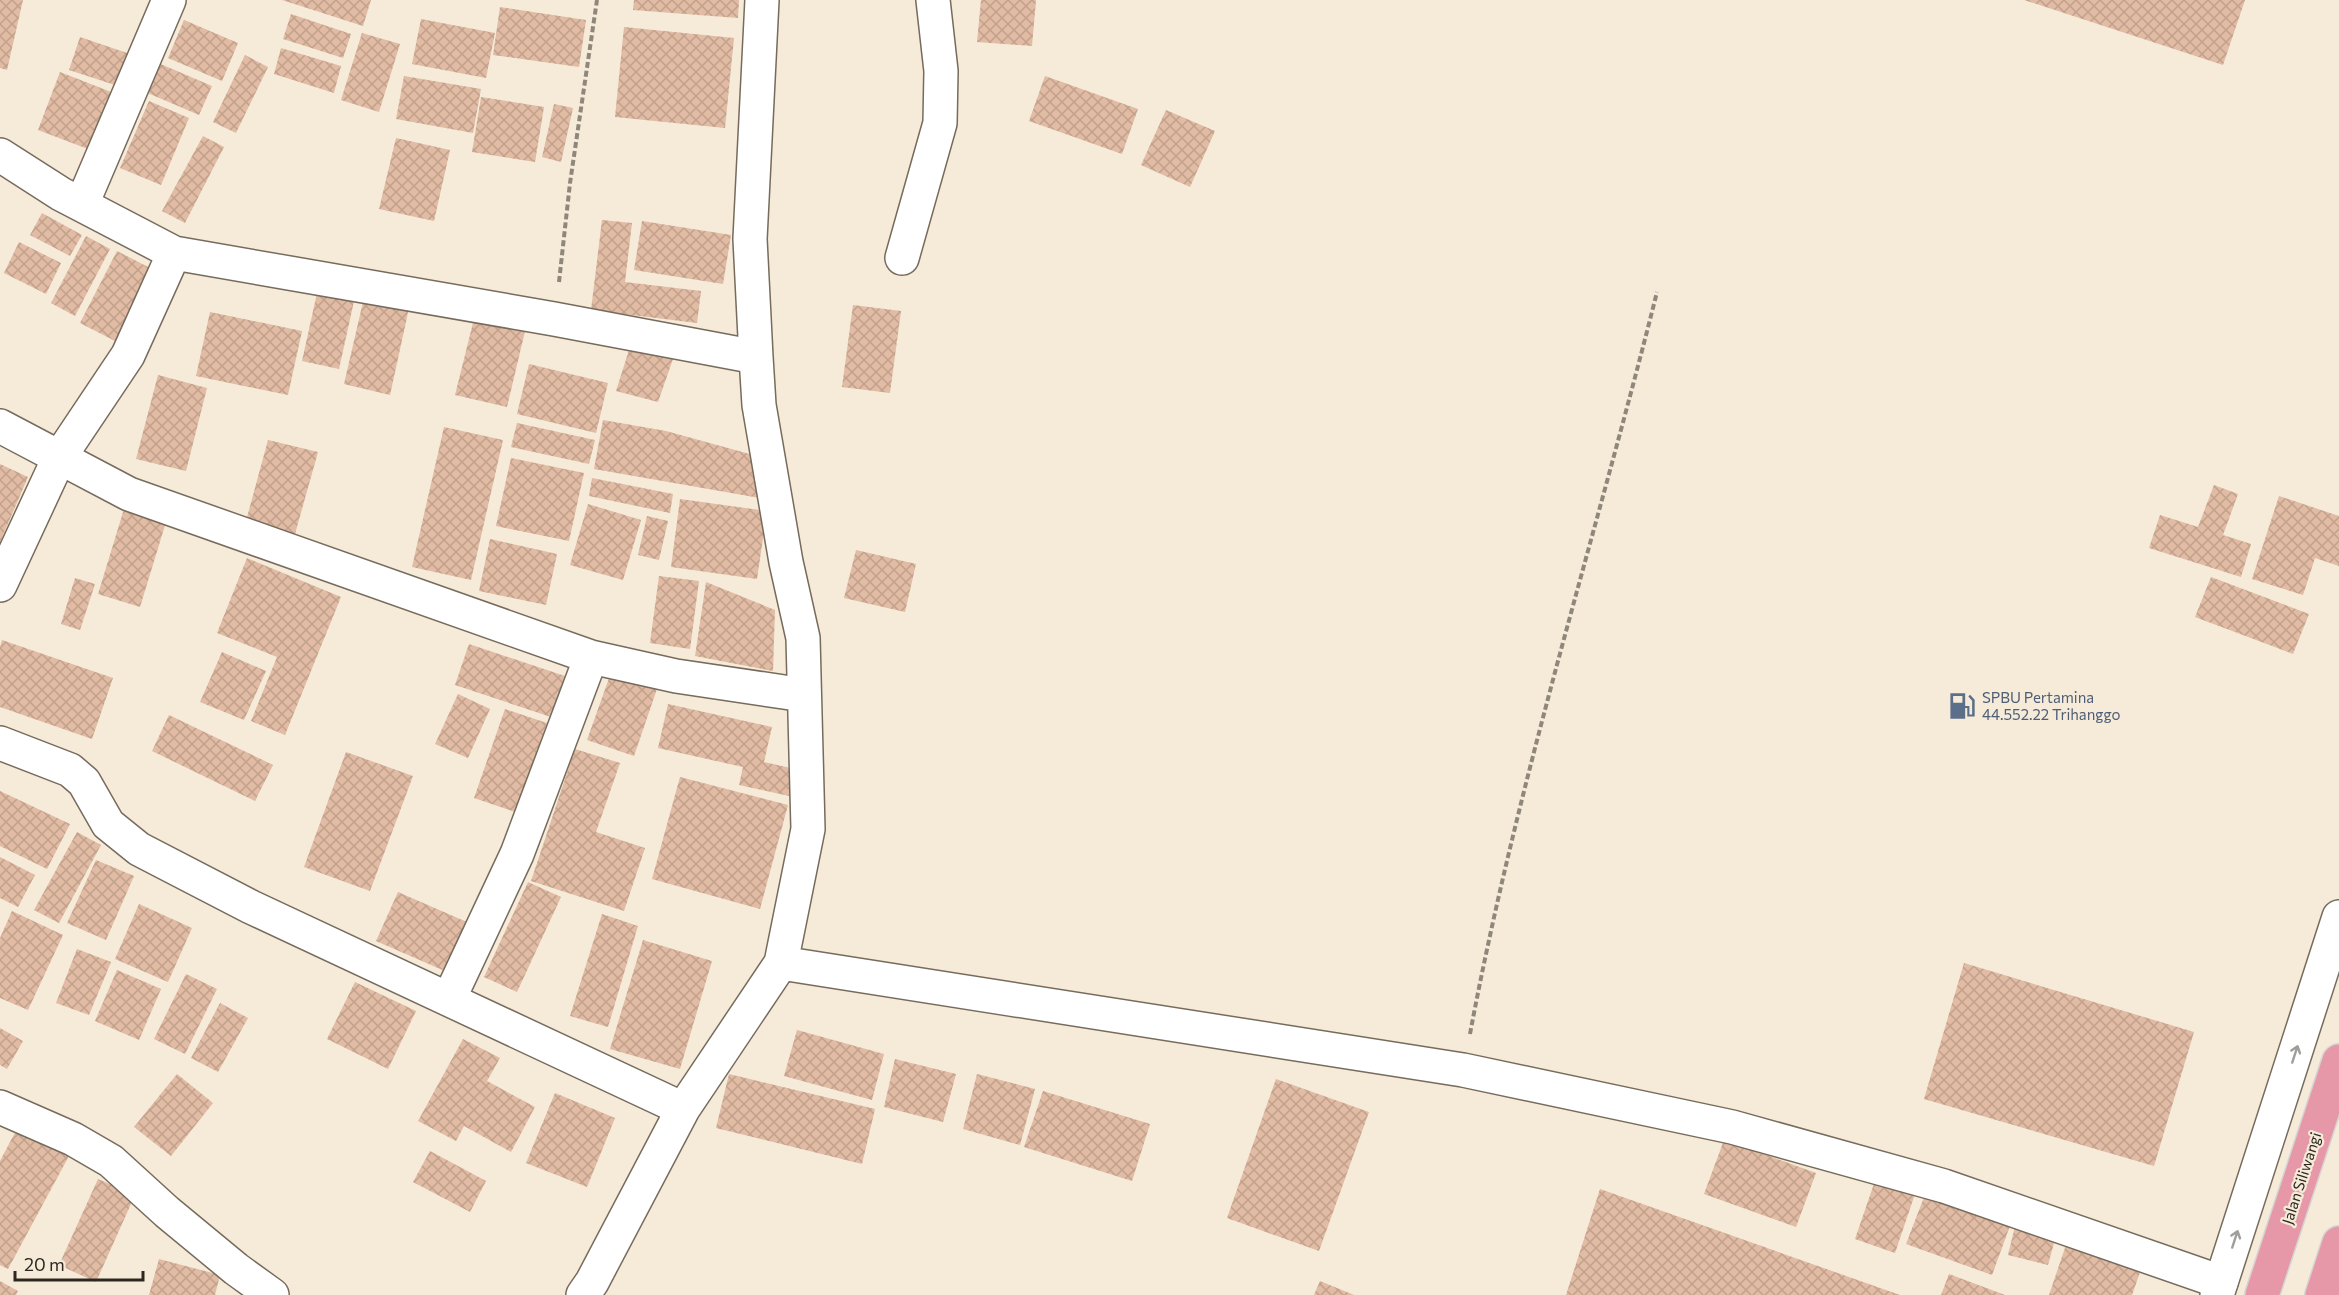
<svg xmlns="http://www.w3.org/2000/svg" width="2339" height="1295" viewBox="0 0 2339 1295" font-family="Commissioner,sans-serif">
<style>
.building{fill:url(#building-cross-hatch)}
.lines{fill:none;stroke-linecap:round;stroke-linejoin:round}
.minor-casing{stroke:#766b5c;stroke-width:36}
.tertiary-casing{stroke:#766b5c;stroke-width:36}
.trunk-casing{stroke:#d5d4d3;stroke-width:36}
.path{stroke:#8f877b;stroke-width:4;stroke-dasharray:6 3;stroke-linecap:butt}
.minor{stroke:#fff;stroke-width:33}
.tertiary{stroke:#fff;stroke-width:33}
.trunk{stroke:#e798a8;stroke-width:33}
.oneway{stroke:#a09e9b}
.labels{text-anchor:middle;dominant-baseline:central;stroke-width:4.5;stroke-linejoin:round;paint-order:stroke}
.service-label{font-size:15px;fill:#4e5e75;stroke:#f6ead9;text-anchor:start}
.street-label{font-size:15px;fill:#2c2821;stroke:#f6ead9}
</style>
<defs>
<pattern id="building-cross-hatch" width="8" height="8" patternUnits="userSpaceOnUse" patternTransform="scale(1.5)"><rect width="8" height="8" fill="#e1bba3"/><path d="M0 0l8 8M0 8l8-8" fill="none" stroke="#c1a18c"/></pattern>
</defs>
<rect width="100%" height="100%" fill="#f6ead9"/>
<!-- building -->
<path class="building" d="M0,0H23L7,70L0,68Z
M282,0H371L363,26Z
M634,0H739L738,18L633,10Z
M981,0H1036L1032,46L977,42Z
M2024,0H2245L2223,65Z
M500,7L586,20L579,67L493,55Z
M291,14L351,34L343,58L283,39Z
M421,19L495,33L486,78L412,64Z
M184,20L238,43L222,81L168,58Z
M624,27L734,38L725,128L615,117Z
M362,33L400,44L379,112L341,100Z
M80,37L136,56L124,88L69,70Z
M281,48L341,66L334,93L274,74Z
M245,55L268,67L236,133L213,122Z
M156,62L212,86L199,115L143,91Z
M60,72L124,97L101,154L38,130Z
M404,76L481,89L473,133L396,119Z
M1045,76L1138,109L1122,154L1029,121Z
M481,97L544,107L535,162L472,152Z
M149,101L189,118L161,185L120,168Z
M554,104L573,108L561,162L542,157Z
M1166,110L1215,131L1190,187L1141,165Z
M203,136L224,147L185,223L162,211Z
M396,138L450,150L434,221L379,209Z
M42,213L82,235L70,256L30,235Z
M602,220L632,223L625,282L701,291L697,323L591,310Z
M642,221L731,235L723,284L634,270Z
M86,236L110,249L75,316L51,303Z
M19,242L61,263L46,294L4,273Z
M117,251L154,270L117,342L80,323Z
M319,284L356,292L339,369L302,361Z
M366,289L411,299L390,395L344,384Z
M853,305L901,311L890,393L842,387Z
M210,312L302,331L288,395L196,376Z
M475,315L526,327L507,407L455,395Z
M629,350L673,359L658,402L616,391Z
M529,364L608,383L596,433L517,414Z
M158,375L207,388L186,471L136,459Z
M603,420L666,431L757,456L771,500L594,469Z
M517,423L595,440L589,464L511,447Z
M444,427L503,440L471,580L412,567Z
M268,440L318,452L295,534L246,521Z
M511,458L584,473L569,541L496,526Z
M0,464L28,477L0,542Z
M592,478L673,494L670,513L589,496Z
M2214,485L2238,494L2223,535L2251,544L2241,577L2149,548L2160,515L2198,527Z
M2279,496L2339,516V566L2315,558L2303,595L2252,579Z
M680,499L767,511L757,579L671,567Z
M588,504L641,520L623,580L570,565Z
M124,509L166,522L140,607L98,594Z
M647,516L668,521L659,560L638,555Z
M490,539L557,554L546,605L479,591Z
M856,550L916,564L905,612L844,598Z
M247,558L341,597L285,735L251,721L277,657L217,633Z
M659,576L699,581L690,649L650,643Z
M2211,577L2309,614L2293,654L2195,617Z
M75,578L95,584L80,630L61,624Z
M706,582L775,610L773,671L695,656Z
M2,640L113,678L92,739L0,707V647Z
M469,644L568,677L554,718L455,685Z
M222,652L266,671L244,720L200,702Z
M613,667L659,683L634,756L587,740Z
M458,694L490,709L468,758L435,744Z
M668,704L772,727L764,762L795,769L789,796L739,785L743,767L658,748Z
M505,709L547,723L515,812L474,798Z
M169,715L273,765L255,801L152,751Z
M575,749L620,763L596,832L645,848L624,911L531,881Z
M346,752L413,776L370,891L304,867Z
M680,777L788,805L760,909L652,879Z
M0,791L70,824L47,869L0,846Z
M77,832L101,845L59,923L34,910Z
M0,857L35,875L18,907L0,898Z
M96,860L134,876L106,940L67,923Z
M528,882L561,897L517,992L484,977Z
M398,892L476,926L454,975L376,941Z
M139,904L192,928L168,982L115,959Z
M12,911L63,935L28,1010L0,998V938Z
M602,914L638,926L608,1027L570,1016Z
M643,940L712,961L680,1069L610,1049Z
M77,949L111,962L89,1015L56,1003Z
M1964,963L2194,1032L2154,1166L1924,1099Z
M117,970L161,989L139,1040L95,1021Z
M186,974L217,989L185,1054L154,1039Z
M355,982L416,1011L388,1069L327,1039Z
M220,1003L248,1018L218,1072L191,1058Z
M0,1028L23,1041L7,1069L0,1065Z
M797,1030L884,1054L872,1100L784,1076Z
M463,1039L500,1058L487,1081L535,1107L511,1152L464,1126L456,1141L418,1121Z
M895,1059L956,1074L943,1122L884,1107Z
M177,1074L213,1103L171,1156L134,1127Z
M729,1074L875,1109L862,1164L716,1128Z
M977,1074L1035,1089L1020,1145L963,1129Z
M1276,1079L1369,1112L1319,1251L1227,1218Z
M1043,1091L1150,1124L1132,1181L1024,1147Z
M555,1093L615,1118L587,1187L526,1163Z
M18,1127L70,1154L8,1269L0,1265V1161Z
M1724,1140L1816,1173L1796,1227L1704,1194Z
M430,1151L486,1181L470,1212L413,1182Z
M1877,1175L1917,1188L1895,1253L1855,1239Z
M98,1179L135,1195L96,1282L59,1265Z
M1600,1189L1900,1295H1566Z
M1926,1192L2011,1223L1992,1275L1906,1244Z
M2017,1218L2058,1228L2048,1265L2008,1255Z
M2069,1236L2144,1261L2132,1295H2049Z
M159,1259L220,1275L215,1295H149Z
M1949,1274L2005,1295H1941Z
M0,1281L18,1291L16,1295H0Z
M1320,1281L1354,1295H1314Z"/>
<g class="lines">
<defs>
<path id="minor" d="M0,155L61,194L174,253
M82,204L169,0
M902,258L940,123L941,71L933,0
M0,426L129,494L591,657L676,676L804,695
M0,585L59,458L128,355L174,253L554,319L756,357
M0,743L70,770L84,782L108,824L139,849L251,907L683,1109
M781,963L1463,1070L1732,1127L1944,1186L2221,1282
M449,999L517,854L591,657
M0,1107L73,1139L111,1161L167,1212L236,1269L272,1295
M583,1295L592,1282L683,1109L781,963L808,829L803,638L786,562L759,405L756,357L750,239L762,0"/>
<path id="tertiary" d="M2217,1295L2339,917"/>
<path id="trunk" d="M2262,1295L2339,1061
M2322,1295L2339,1243"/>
</defs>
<!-- minor casing -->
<use href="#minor" class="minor-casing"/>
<!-- tertiary casing -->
<use href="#tertiary" class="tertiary-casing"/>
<!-- trunk casing -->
<use href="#trunk" class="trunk-casing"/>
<!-- path -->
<path class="path" d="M559,282L570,183L597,0
M1470,1034C1517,783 1595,539 1657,292"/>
<!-- minor -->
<use href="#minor" class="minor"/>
<!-- tertiary -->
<use href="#tertiary" class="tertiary"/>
<!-- trunk -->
<use href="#trunk" class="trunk"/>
</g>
<!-- one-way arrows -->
<defs><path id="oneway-shaft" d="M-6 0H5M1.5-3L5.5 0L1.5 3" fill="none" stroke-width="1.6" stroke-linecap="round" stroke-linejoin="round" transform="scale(1.5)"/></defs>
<g class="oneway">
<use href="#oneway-shaft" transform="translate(2295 1054) rotate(-72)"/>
<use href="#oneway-shaft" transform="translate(2235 1239) rotate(-72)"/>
</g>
<!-- icons -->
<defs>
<symbol id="fuel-bare" viewBox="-9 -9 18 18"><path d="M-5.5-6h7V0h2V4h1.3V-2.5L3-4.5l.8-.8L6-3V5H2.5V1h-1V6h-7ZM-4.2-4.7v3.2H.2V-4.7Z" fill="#5c6f8a" stroke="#f6ead9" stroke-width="2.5" paint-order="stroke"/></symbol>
</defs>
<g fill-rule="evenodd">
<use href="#fuel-bare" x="1943" y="687" width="38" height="38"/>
</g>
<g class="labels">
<!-- service labels -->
<g class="service-label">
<text x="1982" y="697">SPBU Pertamina<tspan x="1982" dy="17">44.552.22 Trihanggo</tspan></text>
</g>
<!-- street labels -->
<g class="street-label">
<text transform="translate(2301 1178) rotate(-72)">Jalan Siliwangi</text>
</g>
</g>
<!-- scale -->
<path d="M15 1271v9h128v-9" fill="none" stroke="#2c2821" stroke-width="3"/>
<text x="24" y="1271" font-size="18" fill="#2c2821" stroke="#f6ead9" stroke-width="4.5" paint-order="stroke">20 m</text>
</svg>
